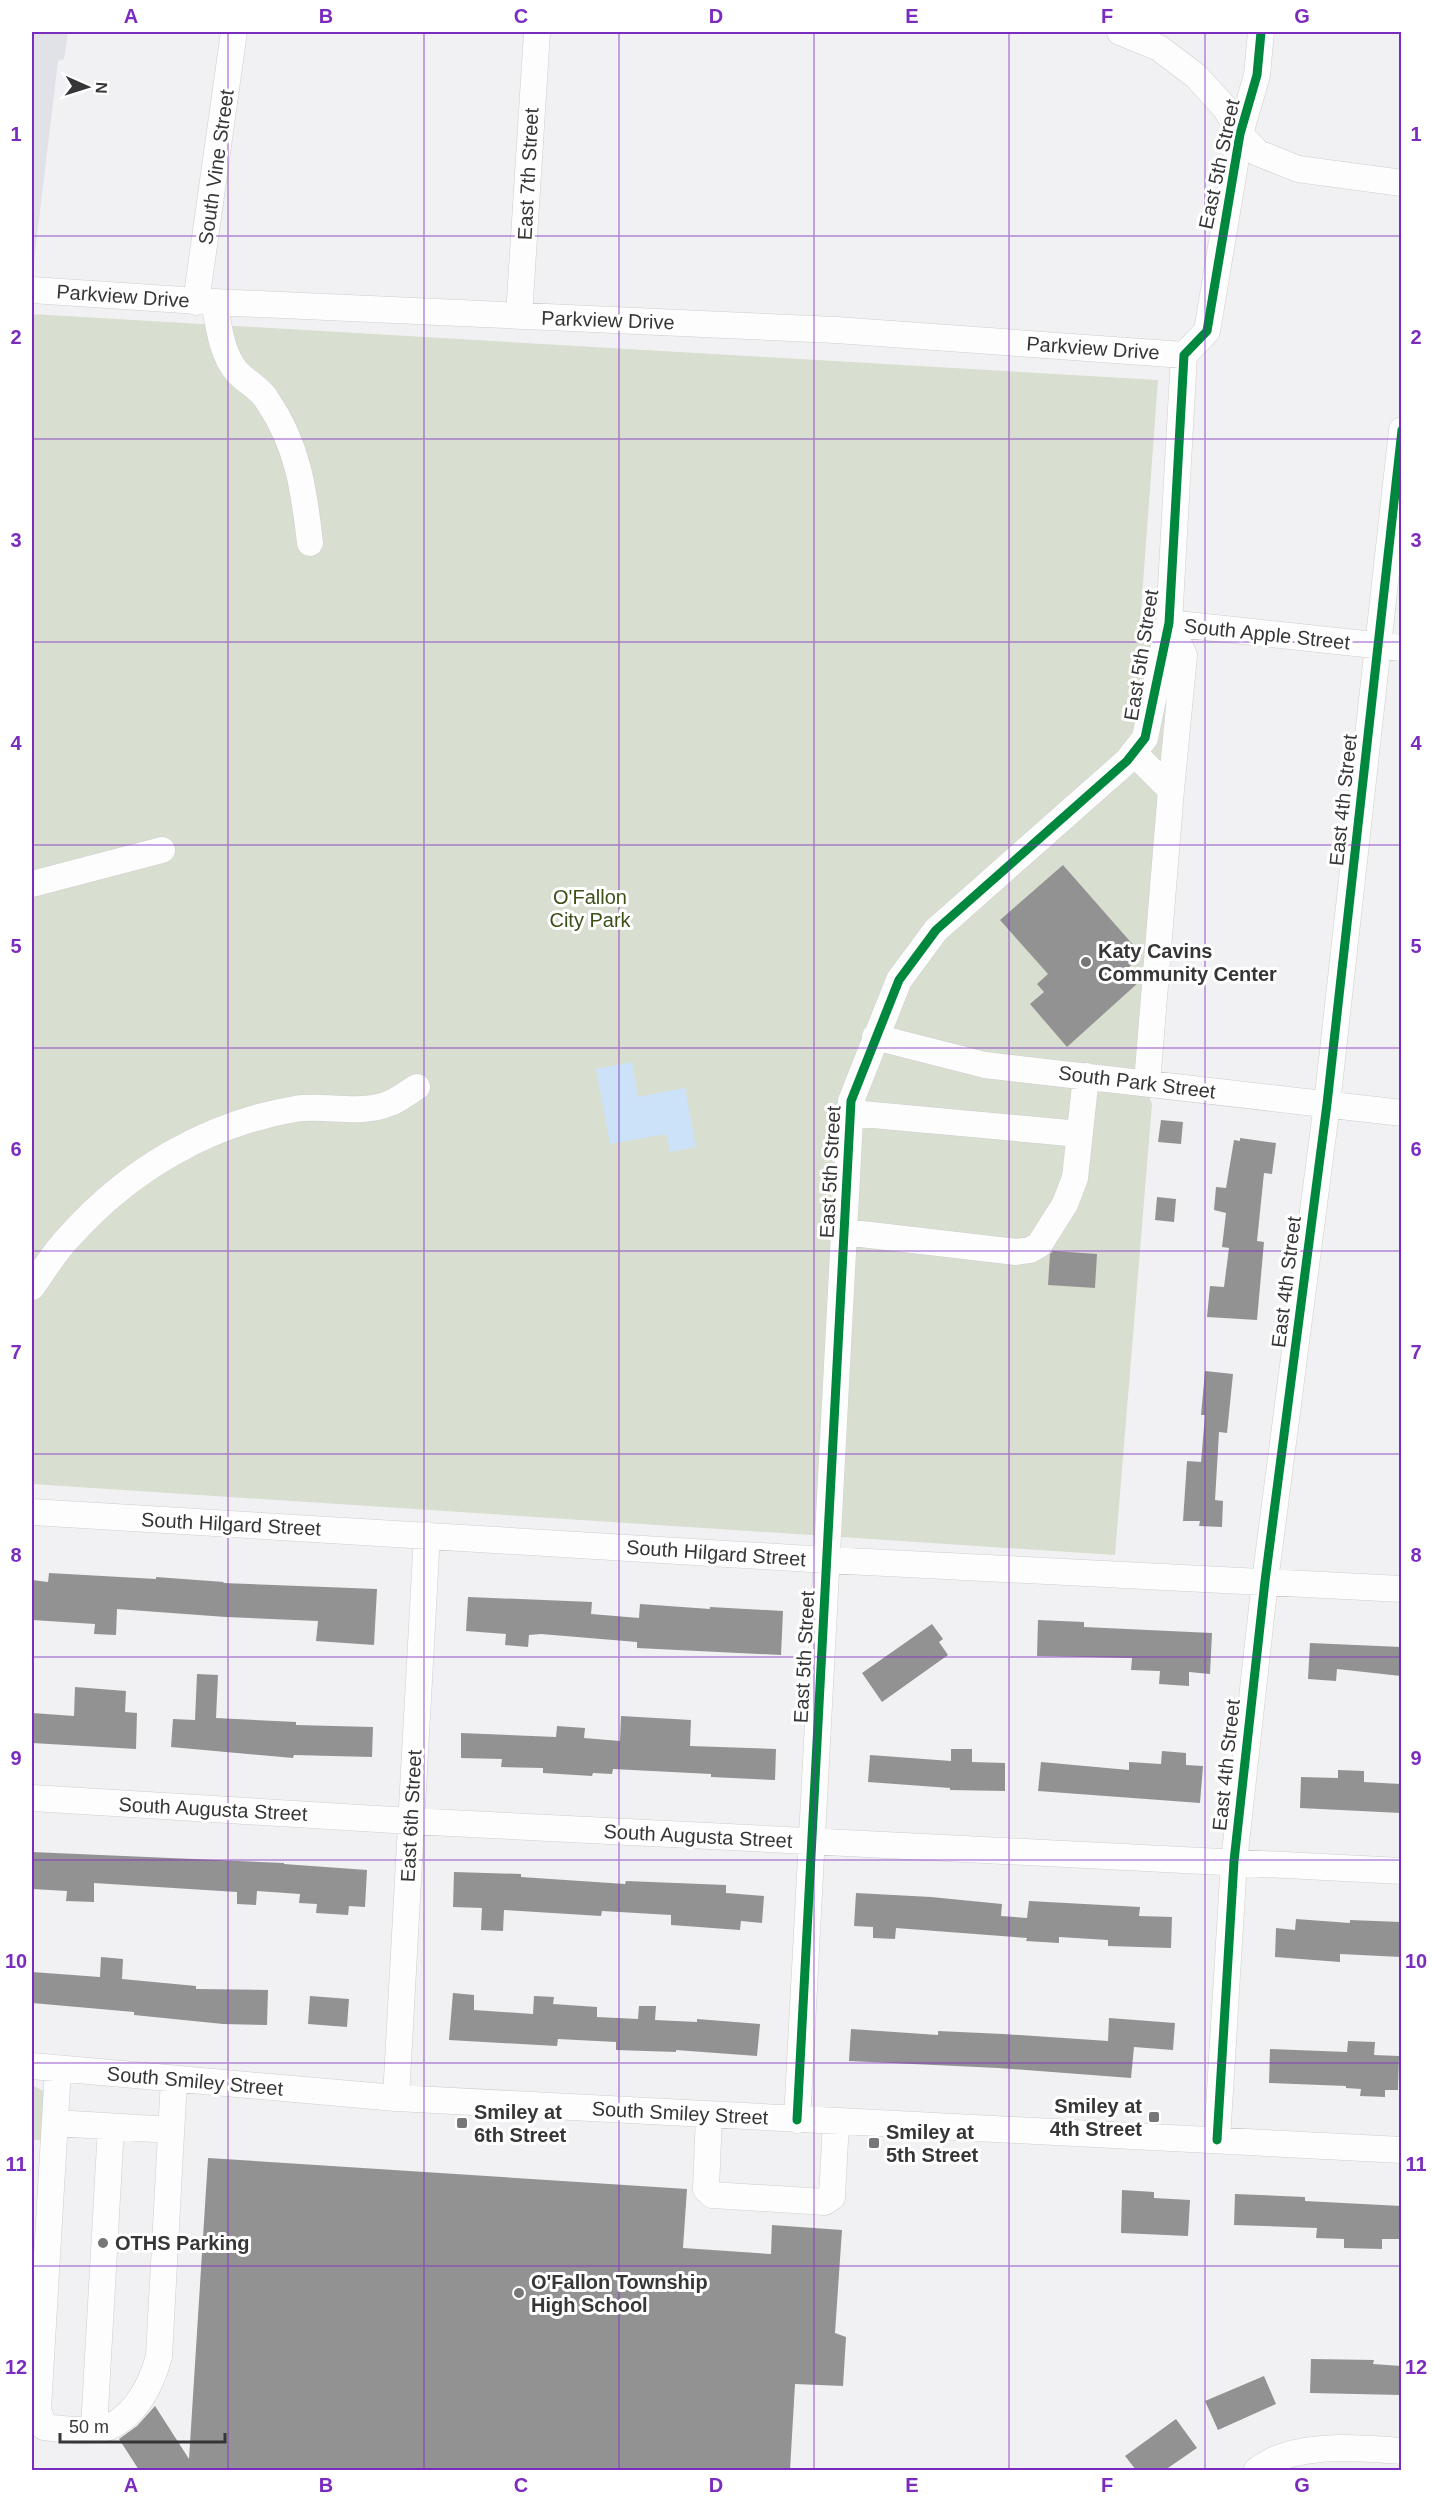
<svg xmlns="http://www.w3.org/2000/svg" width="1433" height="2502" viewBox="0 0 1433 2502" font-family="Arial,sans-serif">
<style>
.built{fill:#e1e1e8}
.green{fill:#d8dfd0}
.water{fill:#cbe2f9}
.building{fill:#939293}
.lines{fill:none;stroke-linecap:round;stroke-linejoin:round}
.minor-casing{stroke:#cececf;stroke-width:27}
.minor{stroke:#fdfdfd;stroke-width:26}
.cycleway-casing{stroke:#fff;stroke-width:13}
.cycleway{stroke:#00873e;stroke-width:9}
.grid{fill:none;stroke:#7b2cbf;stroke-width:1.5;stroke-opacity:0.55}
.poi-dot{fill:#777779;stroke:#fff;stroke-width:2}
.labels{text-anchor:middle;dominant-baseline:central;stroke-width:6;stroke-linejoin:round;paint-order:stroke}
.street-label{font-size:20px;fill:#363638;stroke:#fff}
.park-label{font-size:20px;fill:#3a5017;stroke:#fff}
.poi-label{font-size:20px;font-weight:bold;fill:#363638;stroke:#fff;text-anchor:start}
.neatline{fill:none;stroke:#7b2cbf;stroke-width:2}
.grid-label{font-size:20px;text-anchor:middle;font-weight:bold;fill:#7b2cbf}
</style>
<rect width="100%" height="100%" fill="#f1f1f3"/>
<!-- built -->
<path class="built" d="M32,32H68L64,59L58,61L33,270Z"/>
<!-- green -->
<path class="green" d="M32,314L1158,380L1139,638L1172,659L1136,1064L1152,1104L1115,1555L32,1484Z
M32,2085L43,2091L45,2115L43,2140H32Z"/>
<!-- water -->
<path class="water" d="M632,1062L638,1097L685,1088L696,1147L670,1152L666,1134L610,1144L596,1069Z"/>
<!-- building -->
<path class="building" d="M1063,865L1142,955L1127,969L1139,982L1067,1047L1030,1004L1044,992L1037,984L1048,974L1000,920Z
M1161,1120L1183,1122L1181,1144L1158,1142Z
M1240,1138L1276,1143L1272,1174L1264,1173L1257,1241L1264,1242L1257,1320L1207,1317L1210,1286L1224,1287L1229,1248L1222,1247L1226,1213L1214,1210L1216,1187L1226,1188L1234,1140L1240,1141Z
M1157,1197L1176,1199L1174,1222L1155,1220Z
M1053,1251L1097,1254L1095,1288L1048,1285L1050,1254Z
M1205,1371L1233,1374L1227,1433L1219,1432L1215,1500L1223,1501L1222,1527L1199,1526L1200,1521H1183L1187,1461L1201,1462L1205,1415H1201Z
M49,1573L156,1579V1577L224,1582L223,1583L377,1589L374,1645L316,1641L318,1621L226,1617L117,1609L116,1635L94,1634L95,1624L32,1620V1580L48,1582Z
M468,1597L592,1602L591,1614L639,1618L640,1604L710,1609V1607L783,1611L781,1655L637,1648V1642L541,1634L529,1635L528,1647L505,1645L506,1634L466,1631Z
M1038,1620L1084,1622V1627L1212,1633L1210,1674L1189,1672V1686L1159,1684L1160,1671L1131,1670L1132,1658L1037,1656Z
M932,1624L943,1639L939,1642L948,1655L882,1702L862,1673Z
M1310,1643L1401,1647V1676L1337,1669L1336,1681L1308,1679Z
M197,1674L218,1675L216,1718L296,1722V1725L373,1727L372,1757L294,1755L293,1758L171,1747L173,1719L195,1720Z
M75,1687L126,1691L125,1712L137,1713L136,1749L32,1743V1713L74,1716Z
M621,1716L691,1720L690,1746L776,1749L775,1780L711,1777V1774L613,1769L612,1774L593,1773L592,1776L543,1773V1768L501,1767L502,1759L461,1758V1733L556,1737L557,1726L585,1728L584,1738L620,1741Z
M951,1749H972V1762L1005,1763V1791L950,1790V1788L868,1782L870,1755L951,1761Z
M1162,1751L1186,1753V1765L1203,1766L1200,1803L1038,1791L1041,1762L1129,1770V1762L1161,1764Z
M1338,1770L1364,1771V1782L1401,1784V1813L1300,1808L1301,1777L1338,1778Z
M32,1852L284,1863V1864L367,1870L365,1907L349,1906L348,1915L316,1913L317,1904L299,1903L300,1894L257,1891L256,1905L237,1904V1892L94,1883V1902L66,1901L67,1891L32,1889Z
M454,1872L521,1874V1877L625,1884L626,1881L726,1885V1893L764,1896L762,1923L741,1921L740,1930L671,1925V1915L602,1911L601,1916L504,1910L503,1931L481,1930L482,1908L453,1907Z
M856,1893L931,1897L1002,1904L1001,1916L1027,1918L1029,1901L1140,1907L1139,1916L1172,1917L1171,1948L1108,1946V1940L1059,1937V1943L1026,1941L1027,1938L896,1928L895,1939L873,1938V1927L854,1926Z
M1296,1919L1350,1923V1920L1401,1922V1957L1340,1954V1962L1275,1957L1276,1928L1295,1930Z
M101,1957L123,1959L122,1979L196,1986V1989L268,1990L267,2025L223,2024L134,2015V2012L32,2003V1972L100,1977Z
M453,1993L474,1995V2010L533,2014L534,1996L554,1997L553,2004L597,2007V2017L638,2019L639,2006H656L655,2020L697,2022V2019L760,2024L757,2056L676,2050V2052L616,2050V2042L558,2039L557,2046L449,2040Z
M310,1996L349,1999L347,2027L308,2024Z
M1109,2018L1175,2023L1173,2050L1134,2047L1131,2078L998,2068L849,2061L851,2029L938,2035V2031L1003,2034L1108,2041Z
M1348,2041L1375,2042L1374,2055L1399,2056L1398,2090H1385V2097L1360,2096L1361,2089L1346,2088V2086L1269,2083L1270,2049L1347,2052Z
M208,2158L687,2189L683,2248L771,2254L772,2225L842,2230L835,2333L846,2337L843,2386L795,2384L790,2470H139L119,2439L137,2426L155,2406L189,2459Z
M1122,2190L1154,2192V2198L1190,2200L1188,2236L1121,2233Z
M1235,2194L1305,2197V2201L1401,2206V2239H1382V2249L1344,2248V2239L1316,2238L1317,2228L1234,2225Z
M1311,2359L1374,2360L1373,2364L1401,2366V2395L1310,2393Z
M1264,2376L1276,2404L1218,2430L1205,2401Z
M1176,2419L1197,2448L1165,2470H1136L1125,2456Z"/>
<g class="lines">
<defs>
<path id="minor" d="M1120,32L1159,48L1196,76L1226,109L1240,134L1258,153L1298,169L1402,183
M32,290L214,302L836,330L1184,355
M196,302L234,32
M214,302C219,326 221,353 237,372C246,382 260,388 267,400C298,445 304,490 310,543
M519,316L537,32
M1169,623L1402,648
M1169,623L1184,655L1171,790
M1134,753L1171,790L1147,1083
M32,884L162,850
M875,1037L985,1065L1402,1113
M851,1113L1080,1134
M844,1232L1016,1252L1030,1250L1039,1245L1065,1204L1075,1178L1086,1076
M32,1287C44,1270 55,1251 70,1236C129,1170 207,1124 295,1109C325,1104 361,1116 390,1103C399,1100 408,1092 417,1087
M32,1512L827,1560L1402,1589
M32,1798L410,1821L1402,1871
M32,2066L396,2098L1402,2150
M58,2069L38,2409L44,2427C61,2429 94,2433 109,2427C137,2414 152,2383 159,2356L174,2079
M396,2098L427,1535
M709,2115L706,2189L712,2195L825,2202L832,2197L836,2121
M797,2120L851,1101L899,980L936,930L1127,761L1145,738L1169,623L1184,355L1207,331L1240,134L1257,75L1261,32
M55,2123L171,2130
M1217,2140L1234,1861L1265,1581L1327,1104L1402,430
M94,2428L111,2127
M1257,2470C1264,2466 1273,2459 1281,2457C1319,2444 1362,2448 1402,2451"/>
</defs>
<!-- minor casing -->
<use href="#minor" class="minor-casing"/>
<!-- minor -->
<use href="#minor" class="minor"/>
<defs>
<path id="cycleway" d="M797,2120L851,1101L899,980L936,930L1127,761L1145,738L1169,623L1184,355L1207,331L1240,134L1257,75L1261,32
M1217,2140L1234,1861L1265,1581L1327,1104L1402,430"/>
</defs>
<!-- cycleway casing -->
<use href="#cycleway" class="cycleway-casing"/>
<!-- cycleway -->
<use href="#cycleway" class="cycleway"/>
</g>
<!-- grid -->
<path class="grid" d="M228,32V2470M424,32V2470M619,32V2470M814,32V2470M1009,32V2470M1205,32V2470M32,236H1402M32,439H1402M32,642H1402M32,845H1402M32,1048H1402M32,1251H1402M32,1454H1402M32,1657H1402M32,1860H1402M32,2063H1402M32,2266H1402"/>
<!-- markers -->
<g class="poi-dot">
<circle cx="1086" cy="962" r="6"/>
<rect x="1148" y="2111" width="12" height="12" rx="3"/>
<rect x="456" y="2117" width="12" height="12" rx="3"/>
<rect x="868" y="2137" width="12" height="12" rx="3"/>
<circle cx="103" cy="2243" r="6"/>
<circle cx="519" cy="2293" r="6"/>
</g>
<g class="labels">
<!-- street labels -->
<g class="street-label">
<text transform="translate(1219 164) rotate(-78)">East 5th Street</text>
<text transform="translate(216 167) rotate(-82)">South Vine Street</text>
<text transform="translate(528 174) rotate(-87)">East 7th Street</text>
<text transform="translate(123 296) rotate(4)">Parkview Drive</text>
<text transform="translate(608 320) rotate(2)">Parkview Drive</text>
<text transform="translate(1093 348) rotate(4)">Parkview Drive</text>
<text transform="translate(1267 634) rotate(6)">South Apple Street</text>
<text transform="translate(1141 655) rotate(-81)">East 5th Street</text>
<text transform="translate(1343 800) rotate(-84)">East 4th Street</text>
<text transform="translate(1137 1082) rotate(7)">South Park Street</text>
<text transform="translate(830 1172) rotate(-87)">East 5th Street</text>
<text transform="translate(1286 1282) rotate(-83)">East 4th Street</text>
<text transform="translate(231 1524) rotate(3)">South Hilgard Street</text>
<text transform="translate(716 1553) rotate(4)">South Hilgard Street</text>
<text transform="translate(804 1657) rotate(-87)">East 5th Street</text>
<text transform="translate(1226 1765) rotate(-84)">East 4th Street</text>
<text transform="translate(213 1809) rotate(3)">South Augusta Street</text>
<text transform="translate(411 1816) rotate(-87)">East 6th Street</text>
<text transform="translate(698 1836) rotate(3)">South Augusta Street</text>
<text transform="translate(195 2081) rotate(5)">South Smiley Street</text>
<text transform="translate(680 2113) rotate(3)">South Smiley Street</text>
</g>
<!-- park labels -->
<g class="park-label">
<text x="590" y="897">O'Fallon<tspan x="590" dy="23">City Park</tspan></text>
</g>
<!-- poi labels -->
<g class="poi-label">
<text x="1098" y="951">Katy Cavins<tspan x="1098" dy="23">Community Center</tspan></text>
<text x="1142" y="2106" text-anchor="end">Smiley at<tspan x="1142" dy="23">4th Street</tspan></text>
<text x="474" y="2112">Smiley at<tspan x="474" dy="23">6th Street</tspan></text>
<text x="886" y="2132">Smiley at<tspan x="886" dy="23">5th Street</tspan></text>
<text x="115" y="2243">OTHS Parking</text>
<text x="531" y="2282">O'Fallon Township<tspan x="531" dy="23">High School</tspan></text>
</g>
</g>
<!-- border -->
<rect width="1433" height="2502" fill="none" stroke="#ffffff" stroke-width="66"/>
<!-- north arrow -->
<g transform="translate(87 87) rotate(93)" stroke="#ffffff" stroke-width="4.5" paint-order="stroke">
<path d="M0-4.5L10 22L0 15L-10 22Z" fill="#363638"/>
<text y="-9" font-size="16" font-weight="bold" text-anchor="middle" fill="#363638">N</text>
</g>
<!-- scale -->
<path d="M60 2433v9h165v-9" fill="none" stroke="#363638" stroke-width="3"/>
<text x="69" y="2433" font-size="18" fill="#363638" stroke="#ffffff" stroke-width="4.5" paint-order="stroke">50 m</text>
<rect x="33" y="33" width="1367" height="2436" class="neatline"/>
<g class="grid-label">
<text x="131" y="23">A</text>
<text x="326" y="23">B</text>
<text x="521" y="23">C</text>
<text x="716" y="23">D</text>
<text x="912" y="23">E</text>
<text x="1107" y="23">F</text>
<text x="1302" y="23">G</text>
<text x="16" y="141">1</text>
<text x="1416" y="141">1</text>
<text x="16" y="344">2</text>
<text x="1416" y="344">2</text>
<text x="16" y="547">3</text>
<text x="1416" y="547">3</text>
<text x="16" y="750">4</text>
<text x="1416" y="750">4</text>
<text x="16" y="953">5</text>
<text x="1416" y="953">5</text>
<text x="16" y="1156">6</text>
<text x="1416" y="1156">6</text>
<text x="16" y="1359">7</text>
<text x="1416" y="1359">7</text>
<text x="16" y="1562">8</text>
<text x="1416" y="1562">8</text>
<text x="16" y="1765">9</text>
<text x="1416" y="1765">9</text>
<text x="16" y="1968">10</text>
<text x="1416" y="1968">10</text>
<text x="16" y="2171">11</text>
<text x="1416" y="2171">11</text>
<text x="16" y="2374">12</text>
<text x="1416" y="2374">12</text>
<text x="131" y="2492">A</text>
<text x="326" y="2492">B</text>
<text x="521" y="2492">C</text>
<text x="716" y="2492">D</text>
<text x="912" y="2492">E</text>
<text x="1107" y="2492">F</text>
<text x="1302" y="2492">G</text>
</g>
</svg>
